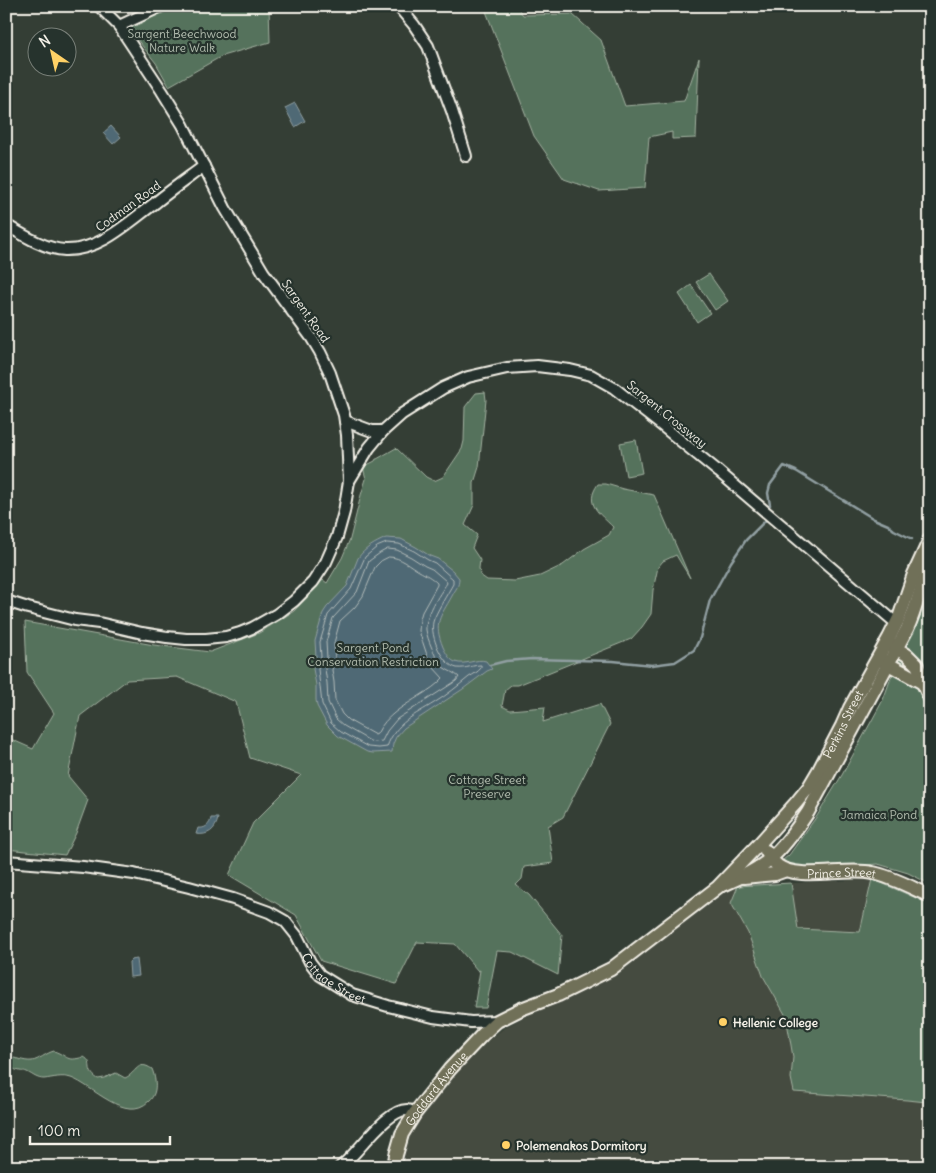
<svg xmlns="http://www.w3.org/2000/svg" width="936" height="1173" viewBox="0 0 936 1173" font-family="Delius,sans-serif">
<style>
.built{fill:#454b3f}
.green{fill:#54725b;stroke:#a4b2a2}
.water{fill:#4f6974;stroke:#919fa2}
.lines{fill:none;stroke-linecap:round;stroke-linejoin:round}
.shore{stroke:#b2bbba;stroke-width:1}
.stream{stroke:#919fa2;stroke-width:2.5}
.minor-casing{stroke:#f4f1e8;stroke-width:14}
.major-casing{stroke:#f4f1e8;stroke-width:16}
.minor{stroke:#26332d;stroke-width:10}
.major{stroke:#706f59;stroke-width:12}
.poi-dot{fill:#ffd166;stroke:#26332d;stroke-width:2}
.labels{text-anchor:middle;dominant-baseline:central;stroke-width:4.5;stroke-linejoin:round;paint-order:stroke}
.park-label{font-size:12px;fill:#b4beb0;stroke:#26332d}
.street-label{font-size:12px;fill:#f4f1e8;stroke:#26332d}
.poi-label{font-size:12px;font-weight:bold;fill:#f4f1e8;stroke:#26332d;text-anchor:start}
</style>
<rect width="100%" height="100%" fill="#343e35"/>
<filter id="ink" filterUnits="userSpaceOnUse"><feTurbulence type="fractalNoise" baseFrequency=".02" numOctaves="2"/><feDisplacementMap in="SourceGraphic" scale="10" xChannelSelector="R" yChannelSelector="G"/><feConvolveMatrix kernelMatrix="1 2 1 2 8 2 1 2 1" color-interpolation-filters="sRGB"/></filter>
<g filter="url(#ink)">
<!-- built -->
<path class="built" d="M872,879L930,904V1167H403L408,1136L426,1109L480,1047L504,1028L526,1016L613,975L628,966L713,896L738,886Z"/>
<!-- green -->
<path class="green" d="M176,6H269L270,42L222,56L169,86L156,63L132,33C131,29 132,27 135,25Z
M484,6H516L523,15L572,14L601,40L625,106L684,101L699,58L696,138L672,139V132L649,137L645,188L599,191L564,179L534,136Z
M709,274L728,301L715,310L696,282Z
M691,285L710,313L697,322L679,294Z
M485,392L486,400L479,467L474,483V505L465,525L477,535L472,548L480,560L479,568L480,575L487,580L515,581L540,576L563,565L584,549L609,535L613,527C599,513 584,504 598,484H606L623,489L654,495L690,578L676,555L663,561L658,567L653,590L651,614L642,627L631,639L518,685H511L505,690L502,706L510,710L545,707L543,722L600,704L610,724L563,817L548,826L553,863L524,867L522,879L516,885L529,895L562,935L558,975L512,952L497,951L486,1008H474L480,970L478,971L455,944L417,942L396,984L321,961L296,915L229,875L253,823L301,775L250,758L236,702L177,677L127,680L80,716L68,776L88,800L76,833L65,855L6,849V737L33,749L54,713L27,672L25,622L154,645L210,652L259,633L294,611L323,580L327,583L342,558L350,539L361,495L366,479L363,467L375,461L376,459H377L396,448L426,477L434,481L443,477L462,449L464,441L465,407L476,393Z
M636,440L642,473L626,476L620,443Z
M930,575V884L908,873L878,864L806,869L786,864L783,860L789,855L817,816L842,775L883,700L892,675L914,628Z
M872,879L930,904V1106L927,1102L907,1100L794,1092L791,1078L793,1057L786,1016L763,976L748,933L731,903L738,886L791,883L798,929L860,932Z
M54,1051C70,1057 65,1062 84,1057C95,1063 84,1070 98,1079L104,1078L116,1073L125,1078C137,1073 137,1059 152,1069C156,1079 158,1093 149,1101C126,1124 92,1085 71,1078C62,1075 53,1078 44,1079C37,1079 33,1075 27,1072C22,1070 25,1072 20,1071C14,1070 10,1067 6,1064V1057H7C15,1057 24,1062 32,1061C39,1060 46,1053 54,1051Z"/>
<!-- water -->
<path class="water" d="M295,103L305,121L295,127L285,108Z
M111,126L121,137L113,144L103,133Z
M386,538L401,539L416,547L430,556L438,559L453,571L459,578C459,587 456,588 452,596C440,618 433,622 443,647C446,653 449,659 455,662C466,666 476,658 486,661L492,669L487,671L463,689L404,728L396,737L393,744L392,752L373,753L367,752L338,736L327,725L317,706L316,700V685L313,669L316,657L315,641L323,613L327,607L347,586L358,558C365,548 375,543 386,538Z
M211,818H218C216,830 208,836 196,834L198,828C205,829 210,825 211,818Z
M137,959L139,976L130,977L129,962L131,960Z"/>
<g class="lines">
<!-- shore -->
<path class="shore" d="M387,543L399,544L414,551L428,560L435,563L453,579V584C448,593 435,614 433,622C430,636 442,665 457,668C466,669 473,665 481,665V668C478,672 474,674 469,677C458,686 447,695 434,703C415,715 395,723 387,747L379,748L368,747L341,732L331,723L322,704L318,669L321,657L320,642L328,615L351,589L365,557L377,547Z
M388,549L397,550L411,557L425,566L432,569L446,581L447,583C439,595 425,616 426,630C427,636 429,641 431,646C434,653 437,661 443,667C448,671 455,673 459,677L456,681L397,719L387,731L382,741L374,742L370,741L344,726L336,719L328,702L327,683L325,669L327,658L326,642L333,618L357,592L369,561L380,553Z
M389,557C401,557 410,566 419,571C426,575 431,577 437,583V585L422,612L420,619L419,631L428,658L433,667L443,678C437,685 429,690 421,695C404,706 386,715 377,734L375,735L348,720L342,714L335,700L334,682L332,670L335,659L334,643L340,621L355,607L363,596L375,567L381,561Z"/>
<!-- stream -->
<path class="stream" d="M770,505L768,493L770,485L784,466L796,471L874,519L888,525L894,530L912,539
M490,665L506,661L532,659L613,661L652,665L675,662L694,650L700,638L710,600L731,562L746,540L767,519"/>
<defs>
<g id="minor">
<path d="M398,6L414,25L428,46L452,111L466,156"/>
<path d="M119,26L162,6"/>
<path d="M6,225C23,235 45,249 65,250C100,251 129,222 155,203C171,190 188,178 204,166"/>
<path d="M345,421L372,431H383"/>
<path d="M349,481L369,448L383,431L402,414L443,388L468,377L507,368L537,366L570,370L591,375L614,388L660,424L719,472L896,623"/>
<path d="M6,601L28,608L75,620L99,623L142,633L167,637L186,639H206L226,637L240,633L252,628L277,614L294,601L313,582L326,562L337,537L344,512L349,481L347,435L344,415L330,373L320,352L311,337L264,273L225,208L183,125L162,91L119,26L99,6"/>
<path id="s1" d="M6,861L83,867L134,874L189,887L233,899L269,912L285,921L297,936L310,962L320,975L352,995L388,1006L433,1017L471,1022L497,1021"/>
<path d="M340,1167C357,1155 387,1108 408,1110C410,1110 412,1112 415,1113"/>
</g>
<g id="major">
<path d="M891,645L907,655L917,665L920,671L923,683L930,698"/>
<path d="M881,660L923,683"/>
<path id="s2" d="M766,851C769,856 773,862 778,866C798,881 847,867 873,873C893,877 912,888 930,896"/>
<path d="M744,877L775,874L786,870"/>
<path d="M723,885C739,878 758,870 771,858C785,846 798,827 808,812L907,629C917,608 921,584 930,562"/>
<path id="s3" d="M394,1167L396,1155L402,1134L415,1113L450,1069L482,1035L497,1021L521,1009L558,995L611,969L718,887L760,843L796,803L809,787L819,770L842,726L850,708L889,638L899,618L914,574L930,539"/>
</g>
</defs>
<!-- minor casing -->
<use href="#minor" class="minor-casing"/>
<!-- major casing -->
<use href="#major" class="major-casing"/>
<!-- minor -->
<use href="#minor" class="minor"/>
<!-- major -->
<use href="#major" class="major"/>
</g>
</g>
<!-- markers -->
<g class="poi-dot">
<circle cx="723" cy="1022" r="5"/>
<circle cx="506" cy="1145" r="5"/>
</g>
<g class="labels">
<!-- park labels -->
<g class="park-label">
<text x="182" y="33">Sargent Beechwood<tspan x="182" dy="14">Nature Walk</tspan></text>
<text x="373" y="647">Sargent Pond<tspan x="373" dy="14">Conservation Restriction</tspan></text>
<text x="487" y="779">Cottage Street<tspan x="487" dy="14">Preserve</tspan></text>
<text x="879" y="814">Jamaica Pond</text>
</g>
<!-- street labels -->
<g class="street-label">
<text transform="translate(128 206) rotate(-36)">Codman Road</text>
<text transform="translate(306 311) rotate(55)">Sargent Road</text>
<text transform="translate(667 414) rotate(39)">Sargent Crossway</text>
<text stroke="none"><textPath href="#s3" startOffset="649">Perkins Street</textPath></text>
<text stroke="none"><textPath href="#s2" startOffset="84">Prince Street</textPath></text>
<text stroke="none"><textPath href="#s1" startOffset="365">Cottage Street</textPath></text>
<text stroke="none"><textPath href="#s3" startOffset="91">Goddard Avenue</textPath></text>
</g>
<!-- poi labels -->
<g class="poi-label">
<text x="733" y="1022">Hellenic College</text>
<text x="516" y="1145">Polemenakos Dormitory</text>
</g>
</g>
<!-- margin -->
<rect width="936" height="1173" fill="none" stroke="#26332d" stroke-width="25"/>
<rect x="12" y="12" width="911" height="1148" fill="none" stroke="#f4f1e8" stroke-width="2" filter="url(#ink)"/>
<!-- north arrow -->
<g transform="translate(52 52) rotate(326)"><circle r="24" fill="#26332d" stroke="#787f78"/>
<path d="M0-4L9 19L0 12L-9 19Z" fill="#ffd166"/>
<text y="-8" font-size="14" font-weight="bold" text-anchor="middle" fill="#f4f1e8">N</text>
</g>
<!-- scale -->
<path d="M30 1136v8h140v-8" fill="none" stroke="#f4f1e8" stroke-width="2.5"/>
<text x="38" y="1136" font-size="15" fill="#f4f1e8" stroke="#26332d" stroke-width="4" paint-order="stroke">100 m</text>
</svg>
